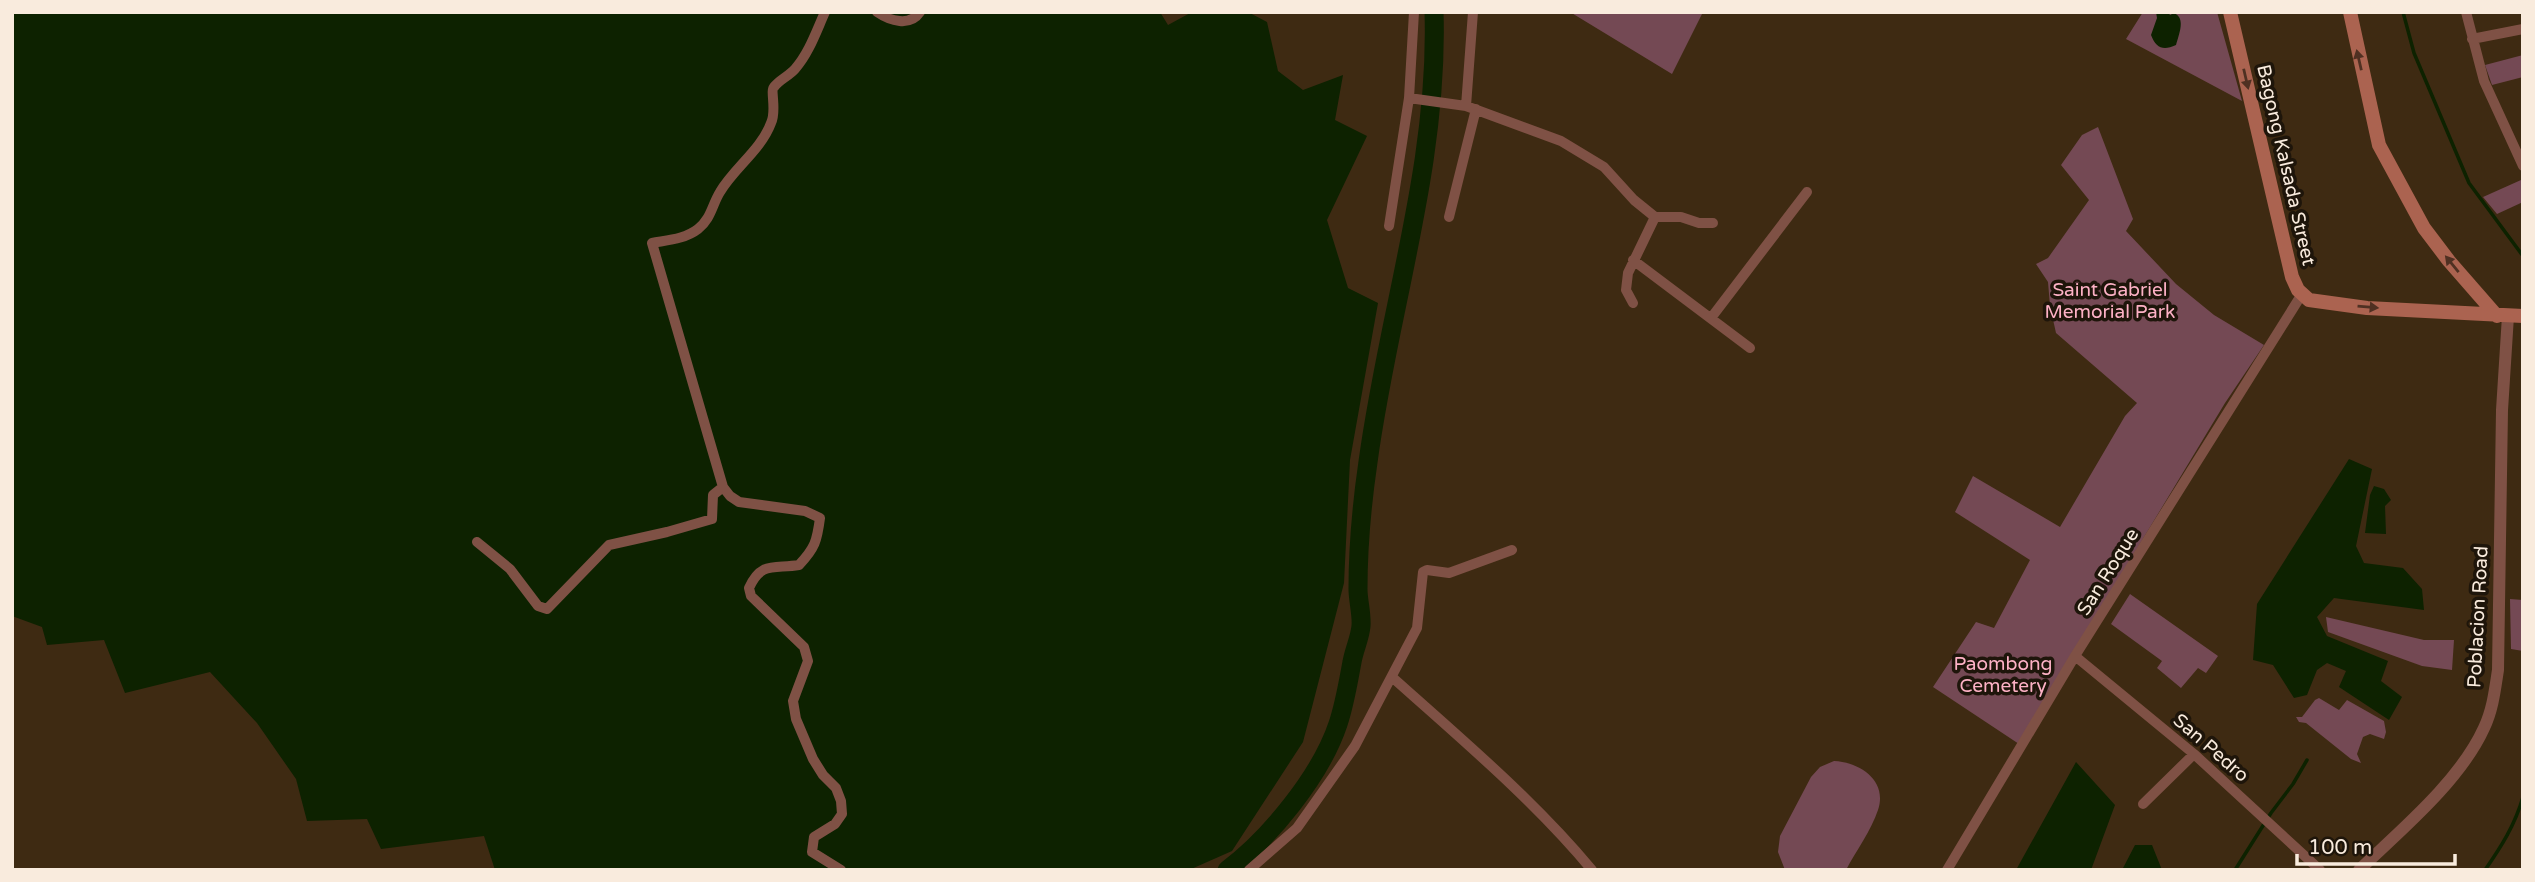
<svg xmlns="http://www.w3.org/2000/svg" width="2535" height="882" viewBox="0 0 2535 882" font-family="'Varela Round',sans-serif">
<style>
.green{fill:#744954}
.water{fill:#0d2200}
.lines{fill:none;stroke-linecap:round;stroke-linejoin:round}
.stream{stroke:#0d2200;stroke-width:3.5}
.river{stroke:#0d2200;stroke-width:19}
.minor{stroke:#7f5145;stroke-width:10}
.tertiary{stroke:#7f5145;stroke-width:12}
.secondary{stroke:#ab6350;stroke-width:14}
.oneway{fill:#4f3022}
.labels{text-anchor:middle;dominant-baseline:central;stroke-width:7;stroke-linejoin:round;paint-order:stroke}
.street-label{font-size:19px;fill:#f9ebdd;stroke:#1e150a}
.park-label{font-size:19px;fill:#fdb1c5;stroke:#1e150a}
</style>
<rect width="100%" height="100%" fill="#3e2a12"/>
<!-- green -->
<path class="green" d="M1570,12H1703L1672,74Z
M2143,12H2217L2242,101L2126,39Z
M2523,55V77L2492,85L2485,65Z
M2098,127L2133,219L2126,231L2176,284L2214,315L2264,345L2225,403L2019,744L1933,687L1976,622L1994,628L2030,560L1955,512L1973,476L2060,527L2125,416L2137,403L2056,333L2050,306L2048,282L2036,264L2048,258L2089,200L2061,165L2082,135Z
M2521,180L2523,202L2497,214L2483,197Z
M2130,594L2218,656L2206,673L2198,668L2181,688L2157,668L2162,661L2111,624Z
M2510,599L2523,600V651L2511,649Z
M2326,617L2424,640H2454L2452,670L2422,666L2328,632Z
M2319,698L2339,710L2347,700L2384,721L2386,732L2384,739L2370,734L2363,737L2357,754L2361,763L2351,759L2306,723L2299,722L2296,717H2302L2315,700Z
M1834,761C1859,762 1888,780 1878,810C1871,831 1856,851 1846,870H1785L1778,852L1780,836L1811,777L1820,767Z"/>
<!-- water -->
<path class="water" d="M12,12H1160L1168,25L1192,12H1248L1267,22L1278,71L1303,90L1343,75L1335,120L1367,136L1327,220L1348,288L1378,303L1350,460L1344,583L1303,742L1232,851L1189,870H495L484,836L381,849L367,819L307,821L296,779L257,723L210,672L125,693L104,640L47,645L42,627L12,616Z
M2156,12H2168L2170,15L2174,13C2186,18 2179,34 2176,45C2163,51 2156,48 2151,35L2157,18Z
M2349,459L2372,469L2356,546L2364,563L2403,568L2422,589L2424,610L2334,598L2317,617L2327,636L2388,661L2381,681L2402,697L2389,720L2339,687L2346,671L2327,663L2317,670L2307,695L2294,698L2273,665L2253,660L2257,604Z
M2374,486L2384,489L2391,500L2385,506L2386,534L2365,533L2370,495Z
M2076,762L2115,805L2091,870H2016Z
M2135,845H2152L2162,870H2122Z"/>
<g class="lines">
<!-- stream -->
<path class="stream" d="M2403,12L2414,53L2469,183L2523,256
M2235,870L2271,813L2293,784L2307,760
M2485,870C2501,847 2515,825 2523,797"/>
<!-- river -->
<path class="river" d="M1227,870C1270,838 1321,775 1338,724C1345,703 1348,683 1352,662C1354,650 1360,638 1361,626C1362,614 1358,601 1358,589C1358,547 1362,503 1368,462C1388,312 1439,165 1434,12"/>
<!-- minor -->
<path class="minor" d="M825,12C816,32 809,53 795,69C789,76 779,80 774,87C770,91 777,111 771,123C761,150 734,168 720,192C712,205 711,219 698,229C685,239 668,240 652,243L723,487L730,496L739,502L805,511L820,518C817,541 815,548 799,565C774,569 761,561 749,588L751,596L804,647L808,661L793,701L796,719L813,759L823,775L836,788L841,801L842,814L835,824L814,837L812,852L841,870
M877,12C890,21 910,27 920,12
M2466,12L2484,81L2523,166
M2472,39L2523,29
M1409,98L1466,106L1561,141L1604,167L1634,200L1655,217L1628,273L1626,290L1633,303
M1466,106L1473,12
M1449,217L1476,109
M1655,217H1681L1699,223H1713
M1389,226L1409,98L1414,12
M1633,260L1750,348
M1711,318L1807,192
M477,542L510,569L538,606L547,609L609,545L667,532L712,519L713,495L723,487
M2075,656L2194,754L2320,870
M1392,677C1460,738 1533,799 1592,870
M2143,804L2194,754
M1249,870L1297,828L1355,746L1417,628L1423,572L1427,570L1449,573L1512,550
M1947,870L2075,656L2302,294"/>
<!-- tertiary -->
<path class="tertiary" d="M2359,870C2401,830 2460,781 2484,728C2493,709 2495,689 2498,670L2502,410L2508,316"/>
<!-- secondary -->
<path class="secondary" d="M2230,12L2292,277L2298,290L2309,300L2367,308L2523,316
M2350,12L2379,145L2424,228L2449,261L2497,316"/>
</g>
<!-- one-way arrows -->
<defs><path id="oneway-solid" d="M-6-.8H1V-3.2L6.5 0L1 3.2V.8H-6Z" transform="scale(1.75)"/></defs>
<g class="oneway">
<use href="#oneway-solid" transform="translate(2359 60) rotate(-103)"/>
<use href="#oneway-solid" transform="translate(2246 79) rotate(77)"/>
<use href="#oneway-solid" transform="translate(2452 264) rotate(-129)"/>
<use href="#oneway-solid" transform="translate(2368 307) rotate(5)"/>
</g>
<g class="labels">
<!-- street labels -->
<g class="street-label">
<text transform="translate(2286 165) rotate(77)">Bagong Kalsada Street</text>
<text transform="translate(2108 572) rotate(-58)">San Roque</text>
<text transform="translate(2478 617) rotate(-87)">Poblacion Road</text>
<text transform="translate(2211 748) rotate(41)">San Pedro</text>
</g>
<!-- park labels -->
<g class="park-label">
<text x="2110" y="290">Saint Gabriel<tspan x="2110" dy="22">Memorial Park</tspan></text>
<text x="2003" y="664">Paombong<tspan x="2003" dy="22">Cemetery</tspan></text>
</g>
</g>
<!-- border -->
<rect width="2535" height="882" fill="none" stroke="#f9ebdd" stroke-width="28"/>
<!-- scale -->
<path d="M2297 854v10h158v-10" fill="none" stroke="#f9ebdd" stroke-width="3.5"/>
<text x="2308" y="854" font-size="21" fill="#f9ebdd" stroke="#1e150a" stroke-width="5" paint-order="stroke">100 m</text>
</svg>
